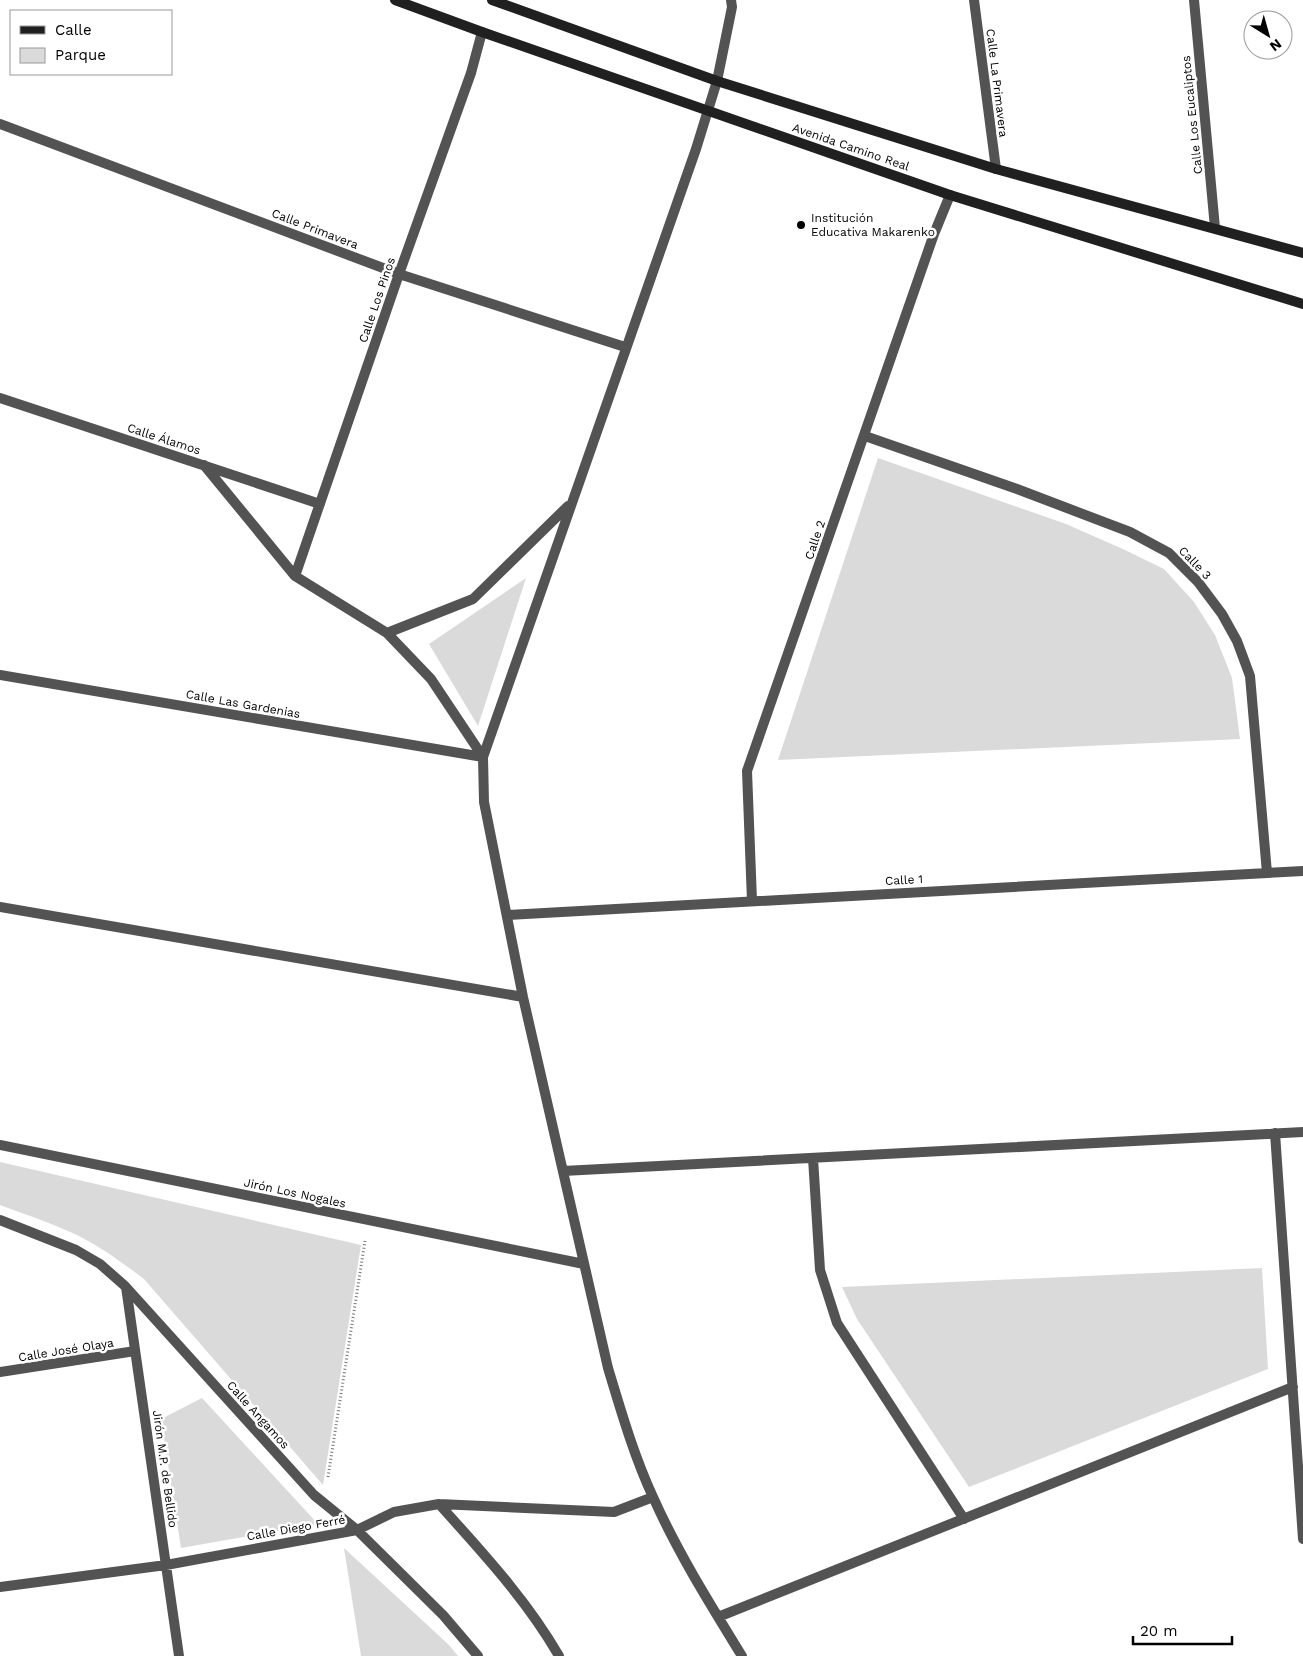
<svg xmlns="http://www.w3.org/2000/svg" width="1303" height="1656" viewBox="0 0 1303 1656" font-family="'Work Sans',sans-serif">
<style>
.green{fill:#dadada}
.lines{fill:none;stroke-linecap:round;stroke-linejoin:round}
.path{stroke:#757575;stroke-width:3;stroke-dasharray:1 2.5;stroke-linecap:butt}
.street{stroke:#535353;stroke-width:10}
.secondary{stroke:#202020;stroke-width:10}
.poi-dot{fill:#000;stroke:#fff;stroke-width:2}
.labels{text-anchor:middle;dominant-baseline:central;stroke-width:5;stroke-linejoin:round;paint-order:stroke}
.street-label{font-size:12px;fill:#000;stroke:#fff}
.poi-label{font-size:12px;fill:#000;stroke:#fff;text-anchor:start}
</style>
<rect width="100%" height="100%" fill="#fff"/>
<!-- green -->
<path class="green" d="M878,458L1066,524L1125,550L1164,569L1194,602L1215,635L1232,678L1240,739L778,760Z
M526,578L478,726L429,644Z
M0,1162L361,1245L323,1485L144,1279C123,1263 102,1248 79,1236C54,1224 27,1215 0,1205Z
M1262,1268L1268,1369L969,1487L857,1319L842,1287Z
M202,1398L318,1524L181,1548L161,1419Z
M344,1548L449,1645L458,1656H361Z"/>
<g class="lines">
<!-- path -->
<path class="path" d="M328,1477L365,1241"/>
<!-- street -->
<path class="street" d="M731,0L732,7L717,81L696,149L483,757L484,802L523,997L608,1368C621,1411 634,1456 653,1497C678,1553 710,1604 742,1656
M974,0L996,169
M1194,0L1215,228
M0,124L399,274L625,347
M0,398L320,504
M865,436L1017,489L1130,532L1169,553L1198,582L1222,614L1237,641L1250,676L1267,873
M204,465L295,576L387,633L473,599L568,506
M295,576L399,274L471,73L482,32
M387,633L431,679L483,757
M0,675L483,757
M752,901L747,771L934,234L950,195
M0,907L523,997
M507,915L1303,871
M1275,1133L1303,1539
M0,1145L584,1264
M813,1158L820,1270L837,1323L964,1519
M563,1171L1303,1132
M0,1220L76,1250L100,1264L125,1286L314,1495L357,1530L443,1615L478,1656
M126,1287L179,1656
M0,1372L135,1351
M439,1504C482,1552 527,1600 559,1656
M0,1587L166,1565L357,1530L394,1512L439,1504L614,1512L653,1497
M718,1617L1293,1387"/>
<!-- secondary -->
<path class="secondary" d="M395,0L482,32L950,195L1303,304
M492,0L717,81L996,169L1303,253"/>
</g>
<!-- markers -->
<circle class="poi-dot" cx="801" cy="225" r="5"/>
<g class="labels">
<!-- street labels -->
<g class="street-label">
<text transform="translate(997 83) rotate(83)">Calle La Primavera</text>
<text transform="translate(1192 115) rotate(-96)">Calle Los Eucaliptos</text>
<text transform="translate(851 147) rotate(19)">Avenida Camino Real</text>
<text transform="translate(315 229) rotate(21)">Calle Primavera</text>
<text transform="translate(377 300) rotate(-71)">Calle Los Pinos</text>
<text transform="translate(164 439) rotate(18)">Calle Álamos</text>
<text transform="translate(815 540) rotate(-71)">Calle 2</text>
<text transform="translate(1195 563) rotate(46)">Calle 3</text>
<text transform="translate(243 704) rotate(10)">Calle Las Gardenias</text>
<text transform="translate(904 880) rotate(-3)">Calle 1</text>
<text transform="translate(295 1193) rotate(12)">Jirón Los Nogales</text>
<text transform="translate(66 1350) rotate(-9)">Calle José Olaya</text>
<text transform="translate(258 1415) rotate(48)">Calle Angamos</text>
<text transform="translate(165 1469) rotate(82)">Jirón M.P. de Bellido</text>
<text transform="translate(296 1528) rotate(-10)">Calle Diego Ferré</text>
</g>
<!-- poi labels -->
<g class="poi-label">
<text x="811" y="218">Institución<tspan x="811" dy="14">Educativa Makarenko</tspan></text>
</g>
</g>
<!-- legend -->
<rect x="10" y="10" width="162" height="65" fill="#ffffff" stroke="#999999"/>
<rect x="20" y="26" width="25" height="8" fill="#202020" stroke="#999999"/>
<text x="55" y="35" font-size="15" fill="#000000">Calle</text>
<rect x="20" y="48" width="25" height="15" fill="#dadada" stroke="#999999"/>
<text x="55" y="60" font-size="15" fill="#000000">Parque</text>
<!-- north arrow -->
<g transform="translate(1268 35) rotate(143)"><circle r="24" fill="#ffffff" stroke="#999999"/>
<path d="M0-4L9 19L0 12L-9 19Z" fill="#000000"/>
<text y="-8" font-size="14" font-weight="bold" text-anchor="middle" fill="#000000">N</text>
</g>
<!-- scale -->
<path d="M1133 1636v8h99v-8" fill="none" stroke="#000000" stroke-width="2.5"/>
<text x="1140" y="1636" font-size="15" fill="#000000" stroke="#ffffff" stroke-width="4" paint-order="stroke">20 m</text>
</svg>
